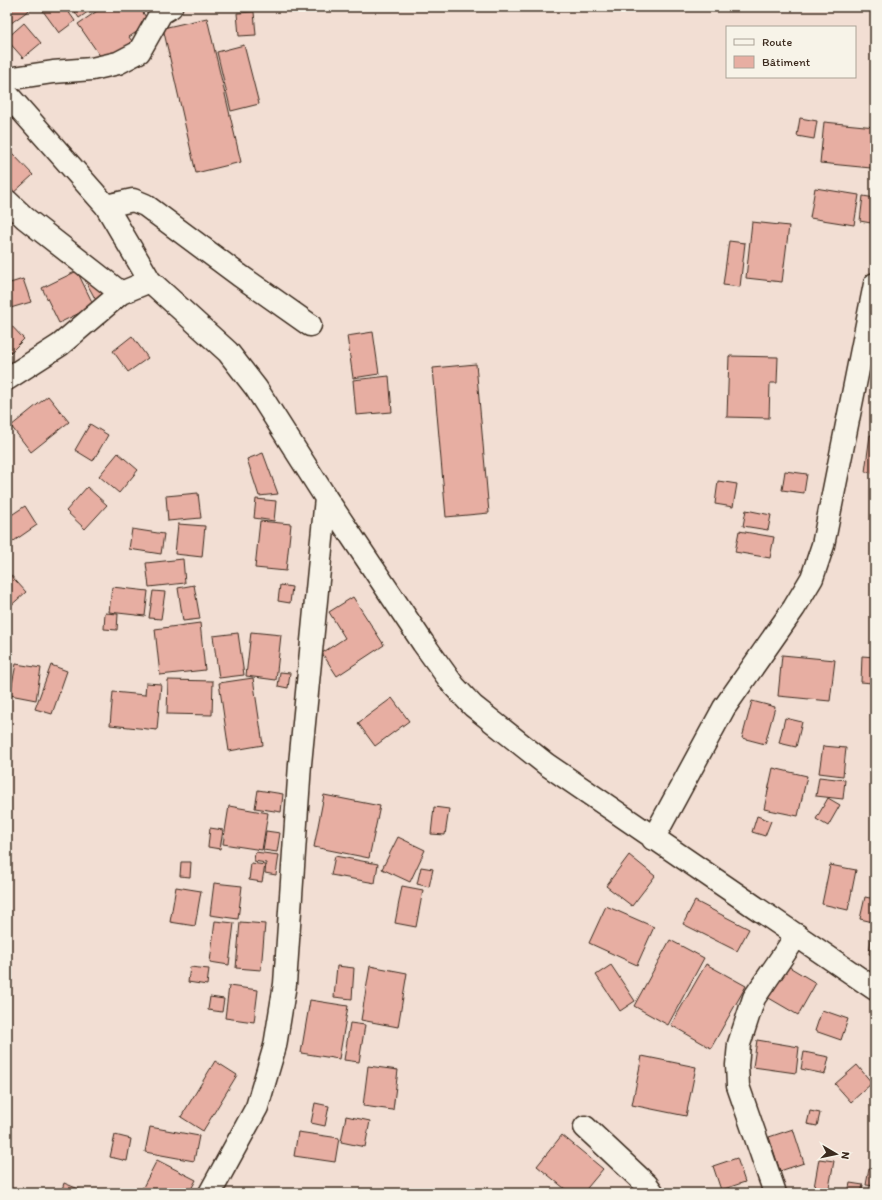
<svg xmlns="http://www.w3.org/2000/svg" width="882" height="1200" viewBox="0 0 882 1200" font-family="Itim,sans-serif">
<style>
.building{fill:#e7aea2;stroke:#3b2a1e}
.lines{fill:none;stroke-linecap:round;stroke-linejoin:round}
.minor-casing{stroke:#3b2a1e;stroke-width:25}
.minor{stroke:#f7f3e8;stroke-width:22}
</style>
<rect width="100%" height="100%" fill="#f2ded3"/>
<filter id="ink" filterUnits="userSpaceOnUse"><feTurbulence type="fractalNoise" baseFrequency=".025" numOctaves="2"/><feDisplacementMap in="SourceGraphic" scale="8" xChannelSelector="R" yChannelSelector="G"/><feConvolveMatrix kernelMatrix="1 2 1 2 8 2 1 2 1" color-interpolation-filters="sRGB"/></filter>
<g filter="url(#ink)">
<!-- building -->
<path class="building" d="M7,7H31L32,8L7,26Z
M48,7H65L75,21L59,33L43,11Z
M72,7H95L79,18Z
M103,7H139L150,23L129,37L134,44L105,63L78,24Z
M254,12L256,35L239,36L237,13Z
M207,18L241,162L196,173L163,28Z
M24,23L41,43L23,58L7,40V38Z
M244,45L259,104L231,111L217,52Z
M800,118L817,121L814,139L797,136Z
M824,122L875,127L871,168L820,163Z
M12,153L33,175L11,195L7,190V157Z
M815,188L859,195L854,225L810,218Z
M863,196L875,198L871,223L860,221Z
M752,222L789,226L782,282L746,278Z
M729,241L745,243L740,287L723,285Z
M77,271L94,306L59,323L42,288Z
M98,273L111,296L98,304L85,280Z
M23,279L31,302L7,309V284Z
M7,321L24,339L8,355L7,354Z
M373,332L379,374L353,378L347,336Z
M132,336L148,358L128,372L113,351Z
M729,356L778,357L777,383H770L769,418L727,417Z
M476,364L489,513L446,517L433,368Z
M389,376L392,412L356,415L353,380Z
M48,396L69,422L31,452L11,426Z
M90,424L108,435L93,461L75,450Z
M870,435L875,436V473L865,472Z
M118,453L138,470L119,493L99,476Z
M263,453L278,494L259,496L247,459Z
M785,471L807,474L804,493L782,490Z
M718,481L737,484L733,507L715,504Z
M87,487L107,505L85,529L66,511Z
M198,493L201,518L168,521L166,496Z
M256,499L276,501L274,521L254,518Z
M25,506L37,525L8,545L7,518Z
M746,510L771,515L768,530L743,526Z
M260,521L291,524L286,571L255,568Z
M178,524L205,526L202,557L175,554Z
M132,529L164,534L161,554L129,549Z
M739,531L774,537L770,558L735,552Z
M183,559L185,583L149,587L146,563Z
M7,571L26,592L7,609Z
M194,585L200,619L183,621L178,588Z
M280,585L292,587L290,603L278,601Z
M112,587L148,591L145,616L109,612Z
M153,591L165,592L161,619L149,618Z
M353,597L384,645L337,676L322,653L345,638L329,612Z
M105,613L118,614L117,630L104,629Z
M200,623L205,670L160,675L155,629Z
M251,632L281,635L276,680L246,676Z
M238,633L244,675L219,678L213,636Z
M782,655L835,660L830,701L778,696Z
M862,656L875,657V700H872V683L861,682Z
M16,664L41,668L36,700L10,695Z
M51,665L67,671L52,714L35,709Z
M280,672L290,673L288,688L278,686Z
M253,678L263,745L229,751L219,683Z
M168,680L213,681L212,715L167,714Z
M146,683L161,684L157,730L110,725L113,692L145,695Z
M392,698L409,721L375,746L358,723Z
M752,701L775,707L765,744L742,738Z
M785,718L802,722L796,747L779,743Z
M823,746L846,748L843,776L819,773Z
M773,768L807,776L798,816L764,809Z
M819,777L845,780L843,799L816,796Z
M258,790L283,794L281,812L255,808Z
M324,795L380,806L369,858L314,847Z
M828,798L840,805L828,826L816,819Z
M229,806L268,813L262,850L223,844Z
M434,807L449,809L445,835L431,834Z
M757,816L771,821L765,836L752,832Z
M210,828L223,830L220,849L208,847Z
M266,831L280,833L277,852L263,850Z
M398,837L425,850L410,882L382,869Z
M255,852L279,855L276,875L265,873L266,863L254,861Z
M629,855L655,876L632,906L606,886Z
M335,856L378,864L375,883L331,875Z
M181,862H191L190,877L180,876Z
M251,863L265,865L262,882L249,880Z
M830,865L856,870L848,910L822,904Z
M421,867L433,869L429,887L417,884Z
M214,883L242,886L238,919L210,915Z
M402,886L423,890L416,927L395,923Z
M176,887L201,891L195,926L170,922Z
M865,897L875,899V911L873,922L860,919Z
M695,901L749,929L737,951L683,924Z
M606,906L654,927L637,965L589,943Z
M215,921L234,923L229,965L210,962Z
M240,922L265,924L261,970L236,968Z
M872,931L875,932V955L869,954Z
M670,940L704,958L668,1025L634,1006Z
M781,962L816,983L798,1015L762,994Z
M706,964L746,986L711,1048L671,1025Z
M611,965L635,1001L620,1011L596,975Z
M337,966L354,968L352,999L334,997Z
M370,966L407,973L398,1027L361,1020Z
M190,967L209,969L207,985L188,982Z
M229,986L258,990L254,1022L225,1018Z
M210,997L224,999L222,1012L208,1010Z
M310,1000L348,1006L339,1059L301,1053Z
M822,1010L848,1019L841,1040L815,1031Z
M350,1023L365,1025L359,1062L344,1060Z
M757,1040L799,1047L796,1073L753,1067Z
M804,1052L829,1057L825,1074L801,1069Z
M642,1056L696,1067L686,1116L632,1105Z
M215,1061L237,1075L203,1131L181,1117Z
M857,1065L872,1083L851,1102L835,1084Z
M368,1066L398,1070L393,1110L363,1106Z
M315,1103L329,1106L325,1126L311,1123Z
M810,1111L820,1113L817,1126L807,1124Z
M346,1116L370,1121L365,1147L341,1142Z
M150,1127L199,1136L194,1161L145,1152Z
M793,1129L804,1163L780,1171L769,1137Z
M298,1132L339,1138L335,1162L294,1156Z
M115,1135L131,1139L127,1161L110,1157Z
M562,1135L603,1169L583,1193H570L537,1166Z
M737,1158L745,1182L721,1190L713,1166Z
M819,1159L834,1161L828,1193H813Z
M157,1160L196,1180L189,1193H140Z
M869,1169L875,1170V1186L866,1185Z
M64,1183L81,1190L80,1193H61Z
M850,1183L863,1185L861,1193H848Z"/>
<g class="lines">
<defs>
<path id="minor" d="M7,79L53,72L92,69L118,63L139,52L161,13L171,7
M7,94L106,206L150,281L228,352L256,388L326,498L423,643L454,686L473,706L546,764L875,989
M7,201L25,218L121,293
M106,206L133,200L145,205L239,275L310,325
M7,379L60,345L121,293L150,281
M653,839L724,708L794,608L812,578L823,545L875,284
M585,1127L647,1185L653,1193
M210,1193L257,1107L275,1046L285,984L300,764L326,498
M775,1193L738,1086L737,1065L739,1044L754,998L797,935"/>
</defs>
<!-- minor casing -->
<use href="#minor" class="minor-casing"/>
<!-- minor -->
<use href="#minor" class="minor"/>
</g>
</g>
<!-- margin -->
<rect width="882" height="1200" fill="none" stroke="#f7f3e8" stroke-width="24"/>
<rect x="12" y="12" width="858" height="1176" fill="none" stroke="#3b2a1e" stroke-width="1.5" filter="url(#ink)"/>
<!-- legend -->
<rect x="726" y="26" width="130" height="52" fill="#f7f3e8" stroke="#aca397"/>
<rect x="734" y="39" width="20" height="6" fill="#f7f3e8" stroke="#aca397"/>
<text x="762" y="46" font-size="12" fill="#3b2a1e">Route</text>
<rect x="734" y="56" width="20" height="12" fill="#e7aea2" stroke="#aca397"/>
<text x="762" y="66" font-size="12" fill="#3b2a1e">Bâtiment</text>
<!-- north arrow -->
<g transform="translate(836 1154) rotate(99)" stroke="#f7f3e8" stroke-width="3" paint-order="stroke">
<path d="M0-3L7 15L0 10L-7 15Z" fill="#3b2a1e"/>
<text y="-6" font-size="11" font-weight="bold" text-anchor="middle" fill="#3b2a1e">N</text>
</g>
</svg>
